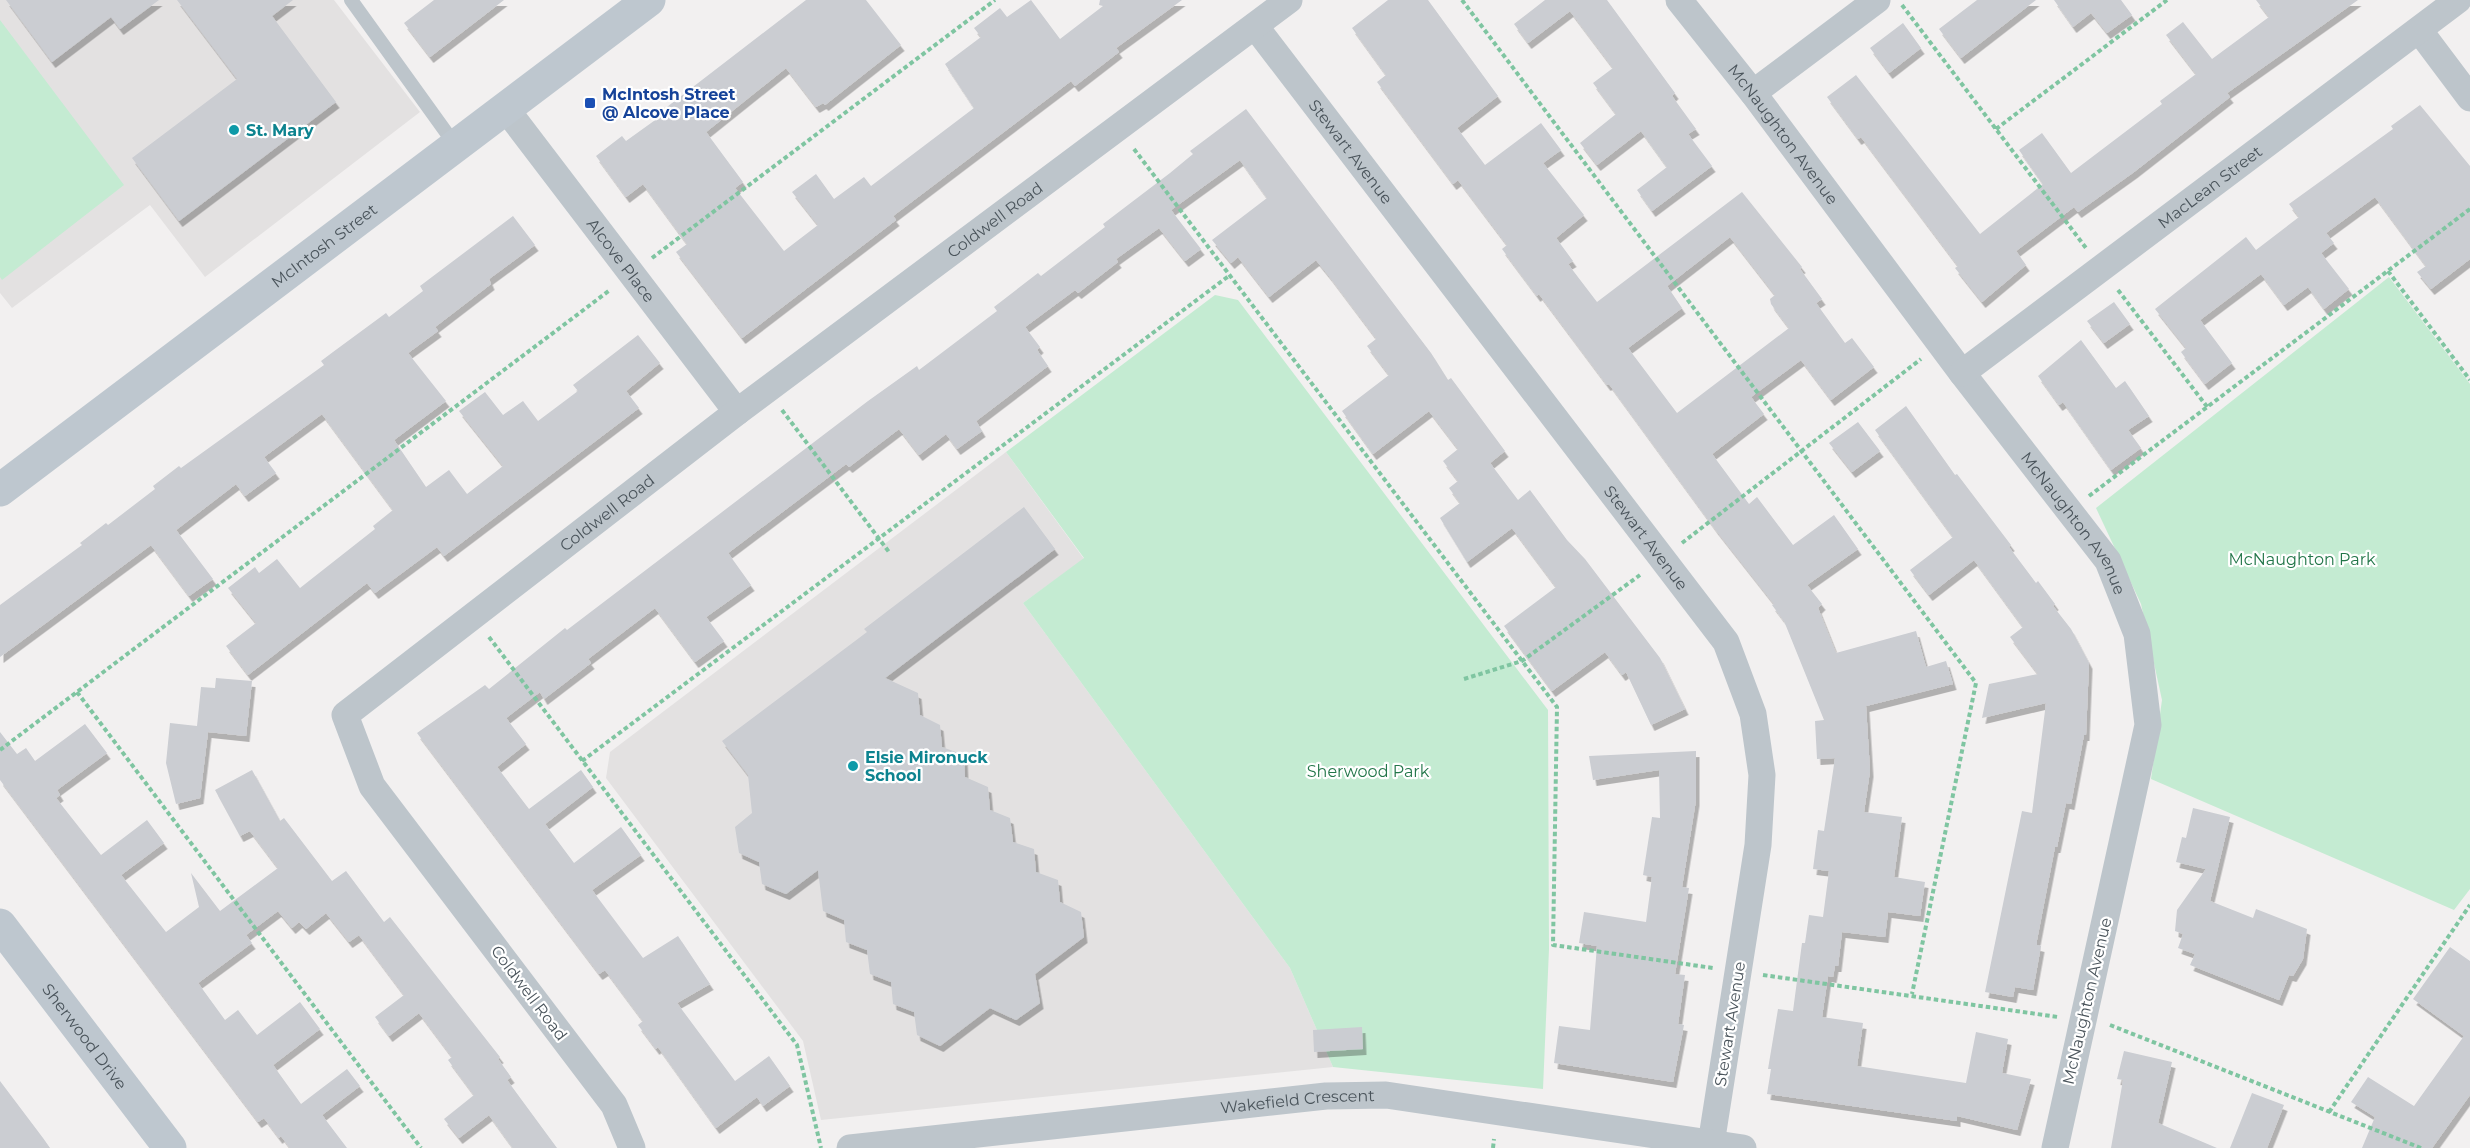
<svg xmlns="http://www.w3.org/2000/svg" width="2470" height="1148" viewBox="0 0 2470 1148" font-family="Montserrat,sans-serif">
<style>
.education{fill:#e3e1e1}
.green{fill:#c4ebd2}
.building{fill:#cbcdd2;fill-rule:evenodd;filter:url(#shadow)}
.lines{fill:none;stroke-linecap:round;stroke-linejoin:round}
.path{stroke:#7fc5a1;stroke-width:4;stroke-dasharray:4.5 3;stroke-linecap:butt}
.lane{stroke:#bdc5cb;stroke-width:14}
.street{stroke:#bdc5cb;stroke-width:27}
.secondary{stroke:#bec7cf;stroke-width:33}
.transit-dot{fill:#1a4fb4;stroke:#fff;stroke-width:2}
.culture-dot{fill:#0f9aa8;stroke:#fff;stroke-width:2}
.labels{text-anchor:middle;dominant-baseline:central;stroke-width:4.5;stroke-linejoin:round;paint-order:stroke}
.transit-label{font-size:16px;font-weight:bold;fill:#164399;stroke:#fff;text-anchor:start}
.culture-label{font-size:16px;font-weight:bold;fill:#0d838f;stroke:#fff;text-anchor:start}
.street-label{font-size:16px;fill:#4a545b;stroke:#fff}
.park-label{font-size:16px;fill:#227649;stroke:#fff}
</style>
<defs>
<filter id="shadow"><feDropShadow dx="3.5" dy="6" stdDeviation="0" flood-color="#0004"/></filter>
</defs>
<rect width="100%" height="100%" fill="#f2f0f0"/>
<!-- education -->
<path class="education" d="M0,0H334L420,112L205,277L150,205L12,308L0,293Z
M1006,452L1084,559L1023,603L1290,968L1333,1067L821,1120L803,1041L606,778L610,752Z"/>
<!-- green -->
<path class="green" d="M0,20L124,185L2,280L0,277Z
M2389,277L2470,384V889L2454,910L2151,779L2162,700L2141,604L2096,508Z
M1215,295L1238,300L1548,710L1549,949L1543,1089L1333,1067L1290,968L1023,603L1084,558L1006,452Z"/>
<!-- building -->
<path class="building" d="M6,0H159L120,29L111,17L52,62Z
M177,0H293L272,16L336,102L179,221L132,158L237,79Z
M434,0H504L430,57L404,23Z
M806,0H866L901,45L825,105L823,103L816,107L786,68L706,132L743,182L735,188L784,251L818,225L792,192L816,174L834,199L864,177L871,186L974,108L945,64L981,37L974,28L1000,8L1007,17L1031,0L1060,39L1103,6L1099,5L1100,0H1182L1116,48L1119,52L1075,86L1071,81L893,216L896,220L742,338L676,252L687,244L643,184L626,197L596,156L622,136L626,141L665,113L663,110Z
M1388,0H1428L1498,96L1457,128L1485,165L1541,123L1561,150L1543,163L1584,215L1556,238L1573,261L1568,264L1597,302L1742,192L1802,267L1800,269L1822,299L1816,303L1845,343L1852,338L1874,367L1831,400L1801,360L1751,397L1764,414L1712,454L1749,504L1757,497L1793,545L1834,515L1858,549L1807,585L1822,604L1818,608L1836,653L1916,631L1926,667L1946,661L1953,684L1866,706L1870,771L1864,812L1902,817L1894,877L1925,882L1920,916L1888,912L1885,937L1842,932L1838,966H1835L1833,977L1828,976L1822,1017L1863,1023L1857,1066L1966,1083L1976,1032L2008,1039L2002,1073L2031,1079L2017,1130L1957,1116V1121L1767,1094L1771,1069H1768L1778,1009L1793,1011L1802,943H1805L1809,915L1823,917L1829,871L1813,869L1818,830L1824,831L1835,758L1817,759L1815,721L1824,720L1784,621L1772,605L1774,604L1715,529L1609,384L1607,385L1539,294L1537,296L1502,249L1507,245L1458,180L1453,184L1377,82L1386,75L1352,28ZM1730,237L1775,295L1770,299L1771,304L1789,328L1677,413L1628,348L1682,308L1667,286Z
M1545,0H1607L1675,93L1672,96L1696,129L1688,134L1712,166L1652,211L1637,190L1667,167L1641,131L1597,165L1580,143L1616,114L1593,83L1613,68L1570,11L1528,43L1514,24Z
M1977,0H2036L1961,58L1939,29Z
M2054,0H2121L2132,15L2107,33L2091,13L2073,27Z
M2256,0H2358L2227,93L2230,97L2134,172L2078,212L2074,207L2016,251L2026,265L1982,302L1955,268L1958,266L1861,137L1858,139L1827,97L1856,75L1980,234L2043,184L2019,150L2042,133L2071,173L2162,104L2160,101L2196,74L2166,35L2183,22L2212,59L2269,17Z
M1903,23L1921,48L1889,73L1870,48Z
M2420,105L2470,166V259L2431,289L2417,272L2426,266L2375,197L2326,233L2334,243L2321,253L2349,289L2324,309L2308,287L2284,305L2261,274L2200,320L2232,363L2205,384L2181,352L2186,348L2155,309L2246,237L2256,250L2299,217L2289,204L2393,129L2391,126Z
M1246,109L1431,353L1448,380L1451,378L1505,451L1490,463L1518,500L1530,490L1567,540L1585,559L1660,658L1685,709L1651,725L1626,672L1622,675L1605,652L1552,691L1504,626L1556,587L1512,528L1467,562L1440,518L1460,503L1449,488L1458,481L1443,461L1458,449L1429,411L1373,454L1342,411L1389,375L1367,346L1376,339L1375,337L1329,276L1316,260L1269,297L1238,257L1231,263L1212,240L1267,198L1240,160L1171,210L1201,249L1185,261L1159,228L1116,259L1118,262L1078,293L1075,290L1025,327L1040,347L1037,350L1048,366L976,421L982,431L957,449L946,434L919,455L899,429L849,467L846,464L728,553L751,585L706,617L724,641L695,662L655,608L588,659L591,663L544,699L540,692L506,718L526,744L497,767L529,809L581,770L593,787L545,824L574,863L621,827L641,855L592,890L643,958L678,936L710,984L677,1003L735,1081L769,1056L790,1086L763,1106L757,1097L716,1128L658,1047L656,1049L638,1025L643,1021L605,970L599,974L417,733L485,685L489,689L565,628L567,630L868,401L917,366L919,370L997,311L994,307L1038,273L1041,276L1105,227L1103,224L1170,173L1193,154L1190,151Z
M513,216L535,245L489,279L491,284L435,327L438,331L408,353L446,401L394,440L426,487L449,470L467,494L503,466L459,411L485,392L503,415L523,401L538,421L578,391L573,385L638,335L660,363L626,391L639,408L444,556L437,547L375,593L367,583L248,675L226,646L256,623L228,588L255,567L259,573L277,559L300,588L375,529L373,526L393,510L322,414L264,457L276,473L245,496L236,484L176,530L213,579L189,596L151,545L0,657V605L82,545L80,543L106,523L108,525L155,489L153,486L179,466L181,468L324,365L321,361L333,352L386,313L389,317L423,291L420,286Z
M2114,302L2130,324L2104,343L2087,321Z
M2081,340L2116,388L2125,381L2149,416L2128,430L2141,448L2111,470L2063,402L2059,405L2038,376Z
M1906,406L1955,475L1957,474L2011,545L2009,547L2036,583L2038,581L2055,604L2053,606L2071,629L2089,663L2086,735H2084L2071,804L2066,803L2057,847H2055L2037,940V945L2041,946L2033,990L2015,987L2013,997L1985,992L2022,811L2032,813L2046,703L1982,718L1989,684L2038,674L2010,637L2023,627L1974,560L1929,595L1910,570L1953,537L1875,430Z
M1858,422L1880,451L1852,472L1829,443Z
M1024,507L1055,549L885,678L918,693L920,715L940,725L942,747L964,755L965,777L988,787L990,810L1010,818L1013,842L1034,849L1036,872L1058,880L1060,902L1081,912L1084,937L1035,974L1040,1003L1016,1020L990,1008L940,1046L917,1035L914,1012L893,1004L891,982L870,974L867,950L846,942L844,920L823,911L818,870L786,894L762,884L759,862L739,853L735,827L752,813L748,775L722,741L867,632L864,629Z
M216,678L252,681L246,736L208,732L200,798L176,804L166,763L170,723L197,726L201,687L215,688Z
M85,724L107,753L57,790L60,795L56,798L101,855L147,820L164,843L121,875L166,932L199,907L191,873L220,911L278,868L250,831L240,836L215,790L252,770L280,821L284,818L332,881L346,871L384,922L390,917L500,1057L498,1059L511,1077L507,1080L557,1148H513L489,1115L459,1138L444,1119L474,1095L448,1060L452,1057L419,1013L389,1036L375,1017L404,995L359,935L349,942L326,913L306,929L299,922L292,928L278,911L246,935L252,943L198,983L225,1020L238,1010L257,1035L300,1002L320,1029L273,1065L301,1104L347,1069L360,1086L322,1115L347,1148H290L281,1136L279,1138L264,1118L258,1122L0,780V732L17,754L26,748L35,761Z
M1696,751V800L1682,887L1689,888L1675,974L1685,975L1678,1024L1684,1025L1673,1082L1554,1063L1559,1026L1590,1030L1597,946L1579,943L1584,912L1646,922L1652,877L1643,875L1652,817L1660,818L1659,770L1593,780L1589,756Z
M2193,808L2230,817L2210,901L2253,918L2256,909L2307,929L2303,959L2293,976L2289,975L2279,1000L2190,965L2195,954L2178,948L2183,934L2175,931L2177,910L2206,869L2176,862L2182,837L2186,838Z
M2450,947L2470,961V1095L2432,1148H2362L2375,1117L2351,1102L2368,1077L2414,1106L2464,1036L2413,999Z
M1362,1027L1363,1049L1314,1052L1313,1030Z
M2124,1051L2172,1062L2158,1123L2217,1148H2111L2123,1080L2117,1079Z
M0,1081L43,1138L50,1148H0Z
M2252,1093L2284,1105L2267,1148H2230Z"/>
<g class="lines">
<!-- path -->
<path class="path" d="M1462,0L1976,683L1912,994
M1902,5L2086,248
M1996,129L2167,0
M1134,149L1557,707L1553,945L1713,968
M652,258L995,0
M2388,271L2470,380
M2118,290L2208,408
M782,410L889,552
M2089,496L2470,209
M1682,543L1921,359
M489,637L797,1045L821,1148
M1464,679L1522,661L1640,575
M77,692L421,1148
M0,750L610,290
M582,761L1230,275
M1763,975L2058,1017
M2110,1025L2421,1148
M2329,1112L2470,905
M1493,1148L1494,1139"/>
<!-- lane -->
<path class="lane" d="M351,0L456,146"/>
<!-- street -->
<g class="street">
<path id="s1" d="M1679,0L1753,93L1962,373L2108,561L2137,634L2148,725L2055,1148"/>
<path id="s2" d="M1255,26L1726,642L1753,714L1762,775L1758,845L1711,1144"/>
<path d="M2419,30L2470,98"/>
<path d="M1753,93L1877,0"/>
<path id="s3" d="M506,109L737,412"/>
<path id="s4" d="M1962,373L2458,0"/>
<path id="s5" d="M632,1148L614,1105L372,786L345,715L737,412L1289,0"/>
<path id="s6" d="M850,1148L1326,1096L1386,1095L1743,1148"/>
</g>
<!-- secondary -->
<g class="secondary">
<path id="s7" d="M0,490L649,0"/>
<path id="s8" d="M0,925L170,1148"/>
</g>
</g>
<!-- markers -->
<rect class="transit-dot" x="584" y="97" width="12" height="12" rx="3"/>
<g class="culture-dot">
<circle cx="234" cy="130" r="6"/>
<circle cx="853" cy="766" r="6"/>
</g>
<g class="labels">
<!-- transit labels -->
<g class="transit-label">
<text x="602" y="94">McIntosh Street<tspan x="602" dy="18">@ Alcove Place</tspan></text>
</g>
<!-- culture labels -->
<g class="culture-label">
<text x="246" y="130">St. Mary</text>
<text x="865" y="757">Elsie Mironuck<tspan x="865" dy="18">School</tspan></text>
</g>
<!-- street labels -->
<g class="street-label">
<text stroke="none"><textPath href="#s1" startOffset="170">McNaughton Avenue</textPath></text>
<text stroke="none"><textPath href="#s2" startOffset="158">Stewart Avenue</textPath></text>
<text stroke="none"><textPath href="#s4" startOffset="310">MacLean Street</textPath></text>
<text stroke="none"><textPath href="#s5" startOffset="1340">Coldwell Road</textPath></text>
<text stroke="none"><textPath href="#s7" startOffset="406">McIntosh Street</textPath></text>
<text stroke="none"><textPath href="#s3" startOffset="190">Alcove Place</textPath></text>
<text stroke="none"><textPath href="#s5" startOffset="854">Coldwell Road</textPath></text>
<text stroke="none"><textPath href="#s1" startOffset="656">McNaughton Avenue</textPath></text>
<text stroke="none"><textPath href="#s2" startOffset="644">Stewart Avenue</textPath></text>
<text transform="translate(529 993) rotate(53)">Coldwell Road</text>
<text transform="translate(2087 1001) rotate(-77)">McNaughton Avenue</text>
<text transform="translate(1730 1024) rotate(-81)">Stewart Avenue</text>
<text stroke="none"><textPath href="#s8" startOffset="140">Sherwood Drive</textPath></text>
<text stroke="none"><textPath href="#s6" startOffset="450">Wakefield Crescent</textPath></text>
</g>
<!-- park labels -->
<g class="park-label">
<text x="2302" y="559">McNaughton Park</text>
<text x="1368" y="771">Sherwood Park</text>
</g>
</g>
</svg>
